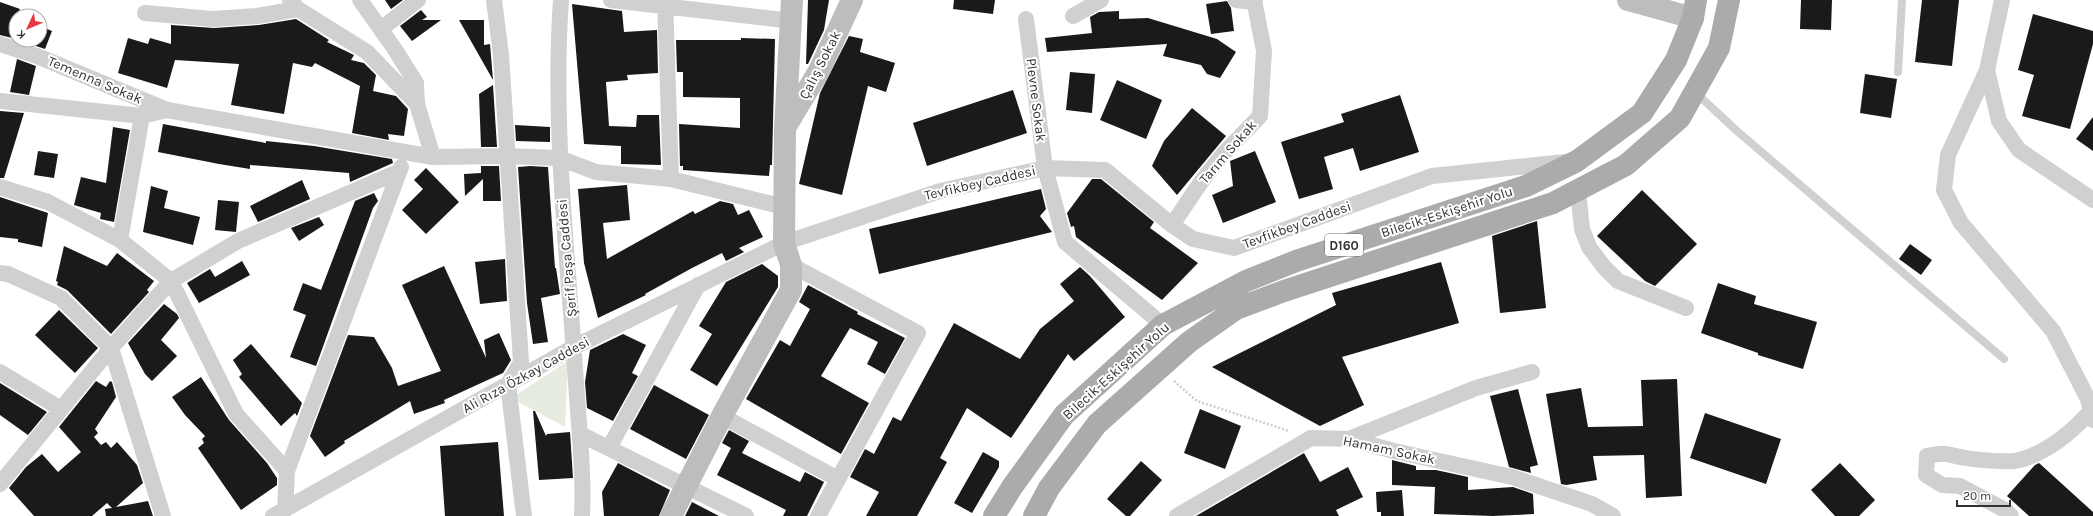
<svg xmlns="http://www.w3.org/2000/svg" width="2093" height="516" viewBox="0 0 2093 516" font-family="Karla,sans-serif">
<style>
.green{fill:#e6ecdf}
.building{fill:#1a1a1a}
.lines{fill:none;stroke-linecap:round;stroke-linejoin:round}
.path{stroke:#cdcdcd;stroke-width:2.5;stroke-dasharray:2 2;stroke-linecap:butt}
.lane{stroke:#d0d0d0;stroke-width:8}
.street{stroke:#d0d0d0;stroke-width:16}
.secondary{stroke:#bdbdbd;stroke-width:22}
.primary{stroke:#ababab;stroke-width:22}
.labels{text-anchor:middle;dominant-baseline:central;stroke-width:4;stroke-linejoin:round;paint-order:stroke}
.shield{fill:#fff;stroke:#707070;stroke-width:1}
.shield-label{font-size:13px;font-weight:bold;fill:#333}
.street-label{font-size:14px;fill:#333;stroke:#fff}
</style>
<rect width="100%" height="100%" fill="#fff"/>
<!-- green -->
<path class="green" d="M568,361L565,427L511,398Z"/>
<!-- building -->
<path class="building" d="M385,0H403L391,9Z
M808,0H829L824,30L808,64H806Z
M954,0H995L993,14L953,9Z
M1801,0H1832L1831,30L1800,29Z
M1922,0H1959L1952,66L1915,62Z
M1227,1L1231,8L1234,31L1211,34L1206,4Z
M0,2L20,9L16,16V39L0,35Z
M572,4L622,11L624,32L657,30L658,73L627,75L628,80L606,82L609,126L636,127L637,115H659L661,165L621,164V146L584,144Z
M421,10L427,17L422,20H441L412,41L400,26Z
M1119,11V19L1148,18L1217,39L1236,52L1220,78L1207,74L1201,65L1163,56L1167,44L1047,52L1045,38L1092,33L1090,17L1099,12Z
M2033,14L2093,31V44L2070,129L2022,116L2034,75L2018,70Z
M296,19L329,40L327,42L354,55L351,60L364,63L376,75L373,91L396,96L408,109L404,136L388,134L389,140L352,133L360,86L315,63L312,67L293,63L284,114L231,105L239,64L175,60L167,88L118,73L128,38L148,44L150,38L171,44V25L214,28L259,25Z
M459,20H484V45L490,44L493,80Z
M40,26L52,31L45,49L18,40H40Z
M849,36L863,39L860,52L895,63L886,92L868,86L842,195L799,184L820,93Z
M741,38L775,39L772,165H770L769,176L683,170V166H680L679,124L740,128V98L683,97V72H677L676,40H741Z
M17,59L36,66L29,95L10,92Z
M1070,72L1095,74L1092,113L1066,110Z
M1865,74L1897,79L1891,118L1860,113Z
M1117,80L1162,100L1146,139L1100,120Z
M493,85L497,147H481L479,94Z
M1013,90L1027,133L927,166L913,123Z
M1400,95L1419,152L1360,171L1353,148L1324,157L1333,189L1299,199L1281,142L1344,122L1341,114Z
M1192,108L1226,136L1177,195L1152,166L1164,141Z
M0,111L24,113L4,178H0Z
M2093,117V151L2076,139Z
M163,124L266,143V141L314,146L392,159L393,163L350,182L349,173L250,165V169L219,164L158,152Z
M515,125L550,127V142L516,141Z
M113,127L130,130L114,222L100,219L101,213L74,205L81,177L106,183Z
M38,151L58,154L54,178L34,175Z
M1255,151L1276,202L1223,223L1212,195L1233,186L1230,161Z
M481,166H499L501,201H483V179L465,196L464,174L481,173Z
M530,166L548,167L555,268H556L560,294L541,298L548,342L533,344L527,303L518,167Z
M426,168L459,202L426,234L402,210L423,189L414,180Z
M1092,179H1101L1154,222L1150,228L1198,263L1162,300L1076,237L1074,226L1071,227L1067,213Z
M302,180L310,199L258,222L250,206Z
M627,185L630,220L603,223L607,259L693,211L695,214L720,201L733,204L738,215L749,210L763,237L739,248L744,252L726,261L722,253L692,268L645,294L646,295L598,318L584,263L578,189Z
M151,186L168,191L164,208L200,217L193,245L143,232Z
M1041,189L1046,209L1040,216L1052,232L879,274L869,229Z
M1642,190L1697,244L1655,286L1645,281L1597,236Z
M374,193L378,201L373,208L316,366L290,357L306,315L293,310L303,283L321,290L355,201Z
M0,197L48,213L42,247L18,242V239L0,237Z
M218,200L239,202L236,232L215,230Z
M319,217L324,225L299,241L291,228Z
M1537,221L1546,308L1500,313L1492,236Z
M1910,244L1932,260L1921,275L1899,259Z
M64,246L107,266L117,253L154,281L147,290L149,292L111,334L67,290L57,285L58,282L56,281Z
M505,259L507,301L480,304L475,262Z
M242,261L250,275L199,303L187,283L210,269L215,277Z
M1441,262L1459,323L1342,357L1364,405L1320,426L1212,367L1336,305L1332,293Z
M762,264L778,276V287L717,386L690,370L712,334L699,326L726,282Z
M444,266L486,358L484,340L499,333L511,360L503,373L444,400L445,403L414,414L410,401L344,441L345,443L325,457L310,436L348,335L374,337L392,368L398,386L441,371L402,285Z
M1080,267L1090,276L1125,317L1074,361L1068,354L1011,438L967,408L940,458L947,462L917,516H866L879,492L850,477L865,449L874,454L893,417L901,421L954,323L1020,359L1040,329L1074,301L1060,284Z
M1718,283L1756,296L1754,304L1817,322L1803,369L1758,355V353L1701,333Z
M808,285L858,312L857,314L905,338L885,374L867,364L878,342L850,328L821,376L869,403L841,454L746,399L780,340L790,346L810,309L799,302Z
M164,304L177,314L179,318L161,340L177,356L152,381L145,374L128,343Z
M59,310L98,348L75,373L35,335Z
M623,334L646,345L632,373L638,376L613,421L587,408L585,382L590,350Z
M251,344L302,403L297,416L295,413L281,426L239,377L242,374L233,360Z
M201,377L229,420L267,463L277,478V485L241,510L198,448L204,443L202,439L205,436L185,415L172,397Z
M1677,379L1682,496L1646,498L1644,455L1593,456L1597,480L1566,485L1561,484L1546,394L1581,388L1588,427L1643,426L1641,380Z
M96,381L106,387L110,381L112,382L116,397L95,429L98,433L94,437L101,445L106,442L111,448L117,442L137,465L143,483L116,507L148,501L153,516H106L105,509L112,508L107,503L92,516H34L9,488L26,467L42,454L58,472L81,452L59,427Z
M0,383L47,412L28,435L0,415Z
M654,385L709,415L686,459L630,429Z
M1518,389L1538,465L1530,467L1531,473L1509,467L1490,396Z
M1200,409L1241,426L1225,469L1184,453Z
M533,411H535L546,436L547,434L570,432L573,478L539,480Z
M1705,413L1781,439L1766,484L1690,458Z
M729,430L749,441L742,453L800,482L805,472L824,482L807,516H783L786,510L717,475L731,448L722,443Z
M498,442L504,516H445L440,446Z
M983,452L999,461V467L972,513L954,503Z
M1304,453L1320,482L1348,467L1363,497L1336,510L1339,516H1196Z
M1392,460L1416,466V470H1436L1468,477V490L1513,487L1533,494L1534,514L1493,516L1434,514L1435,487L1392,485Z
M1141,461L1162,480L1130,516H1126L1107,499Z
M618,463L670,490L659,516H604L602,492Z
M1840,463L1875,500L1859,516H1835L1811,490Z
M2039,463L2093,512V516H2029L2007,496L2035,465Z
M1402,490L1404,516H1381V512H1377L1376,492Z
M692,502L719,516H685Z"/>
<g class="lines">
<!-- path -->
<path class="path" d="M1174,381L1197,401L1289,431"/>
<!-- lane -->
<path class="lane" d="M1898,72L1902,0
M1696,93L1737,131L2004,359"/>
<!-- street -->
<path class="street" d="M290,0L298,9L367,52L417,104L433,157
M360,0L394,48L416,83L417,104
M494,0L501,55L521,362L508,384L524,516
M561,0C552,128 568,256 576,383C579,427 584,472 582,516
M611,0L792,21
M665,0L671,179
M1236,0L1255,2
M2002,0L1987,70L1999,121L2019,150L2093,200
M145,13L213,19L257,16L298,9
M1073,16L1101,0
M1026,19L1045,168L1065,242L1163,325
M381,29L418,0
M0,44L37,56L167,110
M1987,70L1948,155L1944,190L1961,223L2053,331L2088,399L2093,420
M0,101L142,116L167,110L433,157L506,156L559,158L596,172L671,179L784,207
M0,187L48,202L120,240L171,281L236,414L287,471
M1578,190L1582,229L1589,247L1604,267L1618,281L1686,308
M1172,225L1201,182L1224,153L1260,116L1264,51L1254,0
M120,240L142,116
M791,265L918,333L818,516
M0,273L8,274L61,298L111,348L163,516
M0,372L61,409
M722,416L838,479
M580,434L746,516
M1349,439L1476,388L1532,372
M609,448L698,285
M0,484L111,348L171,281L238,241L398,172
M285,510L287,471L401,167
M273,516L574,347L784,243L940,191L1045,168L1105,170L1172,225L1193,239L1234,248L1432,176L1565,162
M1177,516L1311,438L1349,439L1394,451L1512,477L1592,504L1613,516
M2011,516L2005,510L1960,486L1942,485L1926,475L1927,456C1947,451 1946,455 1966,458C1976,460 2005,462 2015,461C2045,455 2071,433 2091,411"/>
<!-- secondary -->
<path class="secondary" d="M1628,0L1693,18
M786,126L819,71L852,0
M671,516L722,416L791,290V265L784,243L785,129L792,0"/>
<!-- primary -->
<path class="primary" d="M994,516L1012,487L1064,415L1163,325L1246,281L1296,261L1526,186L1577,161L1642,113L1676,60L1693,18L1696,0
M1034,516L1049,488L1097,424L1189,342L1236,309L1284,291L1553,203L1626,165L1680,118L1719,48L1729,0"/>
</g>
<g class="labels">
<!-- shield labels -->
<rect class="shield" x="1325" y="234" width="38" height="22" rx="3"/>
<g class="shield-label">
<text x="1344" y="245">D160</text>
</g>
<!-- street labels -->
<g class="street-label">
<text transform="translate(820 65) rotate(-63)">Çalış Sokak</text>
<text transform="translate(95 80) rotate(23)">Temenna Sokak</text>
<text transform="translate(1036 100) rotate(83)">Plevne Sokak</text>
<text transform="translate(1228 152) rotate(-49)">Tarım Sokak</text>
<text transform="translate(980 183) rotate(-13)">Tevfikbey Caddesi</text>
<text transform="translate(1447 212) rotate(-18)">Bilecik-Eskişehir Yolu</text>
<text transform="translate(1297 225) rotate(-20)">Tevfikbey Caddesi</text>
<text transform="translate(567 258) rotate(-95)">Şerif Paşa Caddesi</text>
<text transform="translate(1116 371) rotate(-42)">Bilecik-Eskişehir Yolu</text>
<text transform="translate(526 375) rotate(-29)">Ali Rıza Özkay Caddesi</text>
<text transform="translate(1389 450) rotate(12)">Hamam Sokak</text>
</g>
</g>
<!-- north arrow -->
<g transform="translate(28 28) rotate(226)"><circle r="19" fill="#ffffff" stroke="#adadad"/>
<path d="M0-3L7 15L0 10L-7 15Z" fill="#e63946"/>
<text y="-6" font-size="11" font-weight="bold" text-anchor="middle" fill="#333333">K</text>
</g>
<!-- scale -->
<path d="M1957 500v6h53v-6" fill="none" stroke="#333333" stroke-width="2"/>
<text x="1963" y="500" font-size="12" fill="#333333" stroke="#ffffff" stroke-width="3" paint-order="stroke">20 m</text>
</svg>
